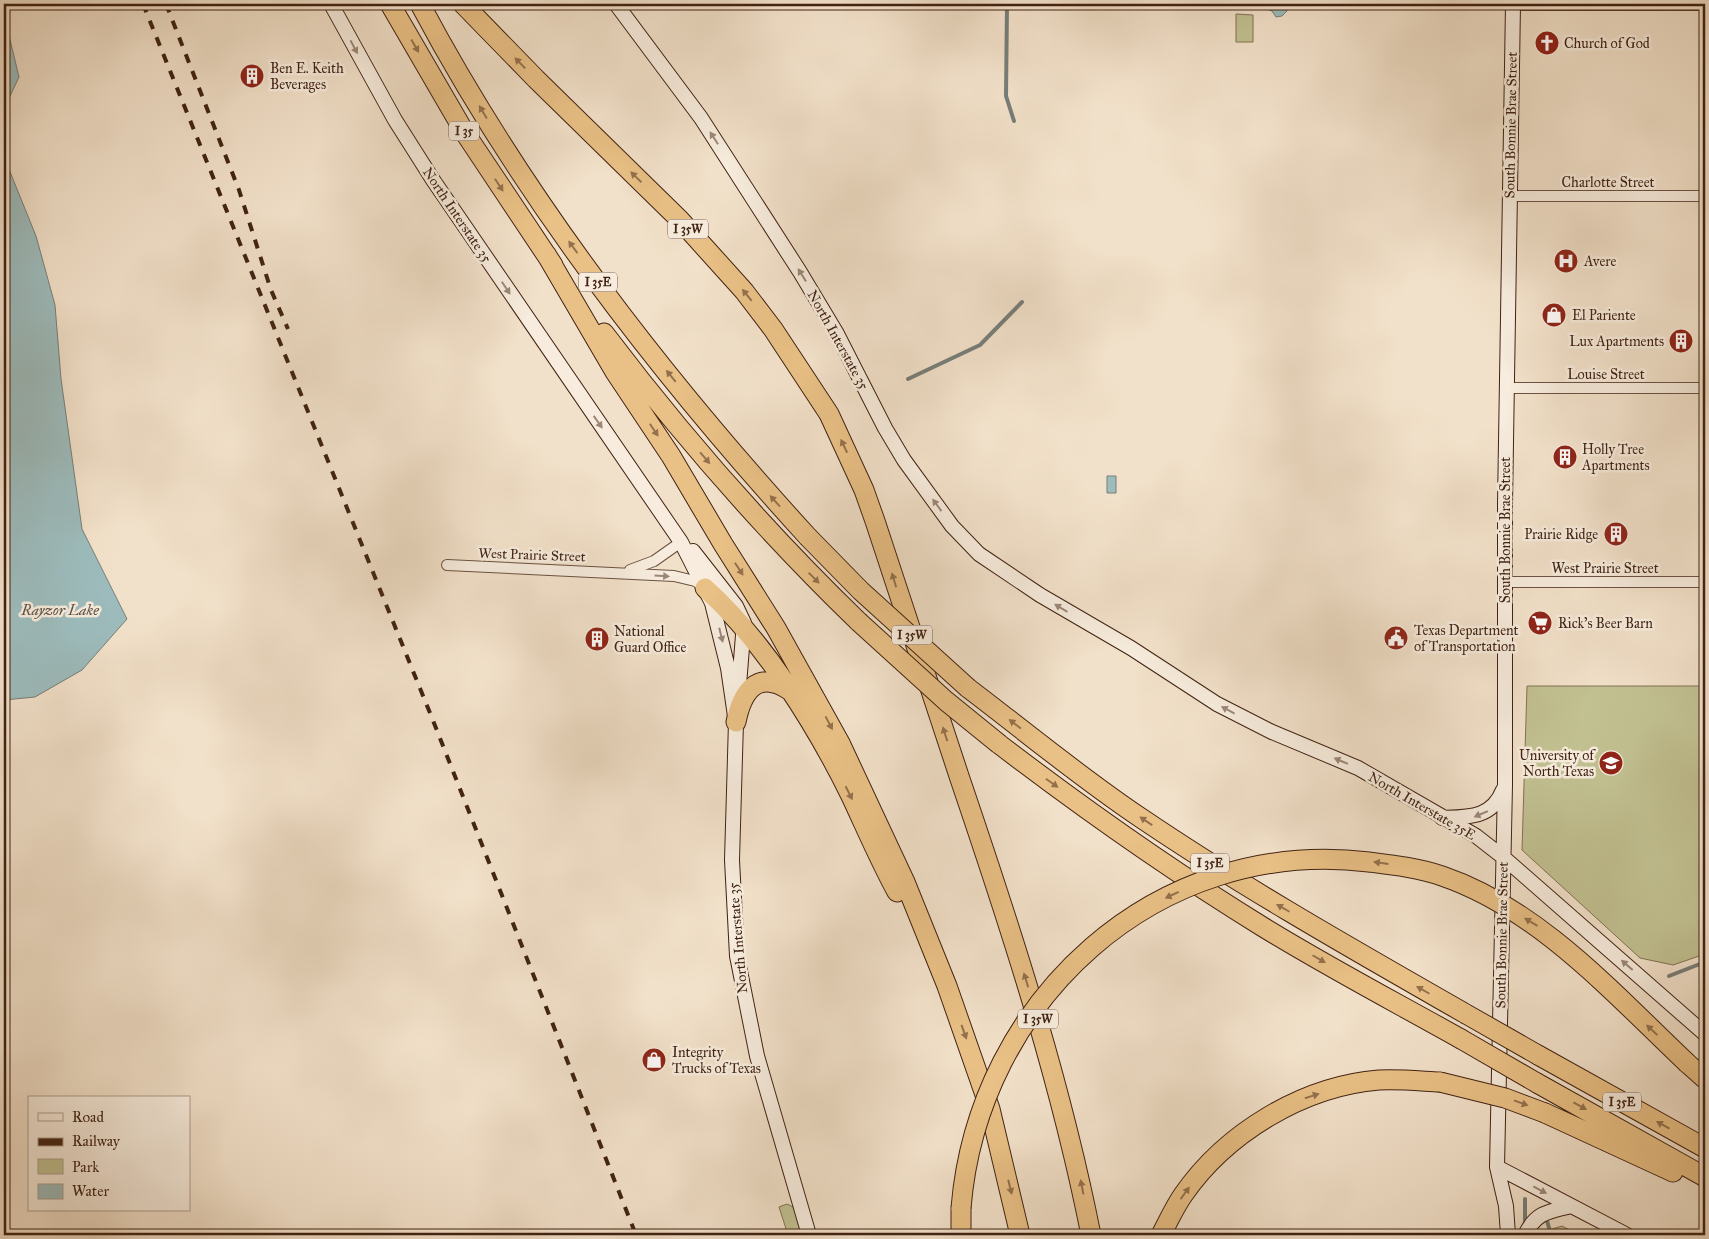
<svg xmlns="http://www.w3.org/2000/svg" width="1709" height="1239" viewBox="0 0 1709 1239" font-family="'IM FELL Great Primer',serif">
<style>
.green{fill:#c2c192;stroke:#817252}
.water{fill:#9dbcbd;stroke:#787e79}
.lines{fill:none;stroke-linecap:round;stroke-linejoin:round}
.stream{stroke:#787e79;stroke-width:4}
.minor-casing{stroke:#6c5241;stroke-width:12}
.secondary-casing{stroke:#402213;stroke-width:16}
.motorway-casing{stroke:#402213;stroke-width:21}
.minor{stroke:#f7ecdd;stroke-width:10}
.secondary{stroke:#f7ecdd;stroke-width:14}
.motorway{stroke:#e9c085;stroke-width:19}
.rail{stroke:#402213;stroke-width:4;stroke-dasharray:9 9;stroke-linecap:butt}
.motorway-bridge-casing{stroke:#402213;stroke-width:21;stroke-linecap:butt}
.motorway-bridge{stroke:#e9c085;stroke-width:19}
.oneway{fill:#94714c}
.oneway2{fill:#9c8778}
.labels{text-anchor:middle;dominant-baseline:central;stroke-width:5;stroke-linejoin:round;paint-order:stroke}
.shield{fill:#f7ecdd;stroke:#775f50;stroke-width:1}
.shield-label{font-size:12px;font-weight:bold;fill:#402213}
.poi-label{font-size:14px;fill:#402213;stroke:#f7ecdd;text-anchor:start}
.street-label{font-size:14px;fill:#402213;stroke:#f7ecdd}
.water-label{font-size:15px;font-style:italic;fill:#5c5046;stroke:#f7ecdd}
</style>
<rect width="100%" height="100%" fill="#f2e1ca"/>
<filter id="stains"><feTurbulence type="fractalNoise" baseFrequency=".004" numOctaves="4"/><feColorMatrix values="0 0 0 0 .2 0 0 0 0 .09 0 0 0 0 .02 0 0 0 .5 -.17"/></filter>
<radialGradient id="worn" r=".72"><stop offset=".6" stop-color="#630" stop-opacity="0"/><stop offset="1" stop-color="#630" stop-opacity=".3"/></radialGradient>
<!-- green -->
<path class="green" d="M1236,14L1253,15V42H1236Z
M1527,686H1705V954L1673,965L1640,958L1522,850Z
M787,1204L797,1209L805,1235H788L779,1207Z
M1562,1226L1579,1235H1543L1549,1230Z"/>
<!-- water -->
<path class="water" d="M1269,4H1286L1287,11L1282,16L1276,17L1272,11L1269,10Z
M4,19H5L19,77L4,109Z
M4,157L36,236L55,305L61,379L82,529L127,619L82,670L35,697L4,700Z
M1107,476H1116V493H1107Z"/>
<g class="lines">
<!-- stream -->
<path class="stream" d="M1007,4L1006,96L1014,121
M908,379L980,345L1022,302
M1669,976L1705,962
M1546,1217L1551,1235
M1525,1227V1199"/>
<defs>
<path id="minor" d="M1513,5H1705
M1510,196H1705
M1506,388H1705
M447,565L674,576L695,581L703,586
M630,570L654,561L681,542
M1504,582H1705"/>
<path id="secondary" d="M331,4L395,120L433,180L681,542L712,603L728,668L735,716
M616,4L701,118L800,272L836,332L885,428L904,460L952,526L979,554L1040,595L1131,648L1217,704L1272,732L1358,768L1476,836L1503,857L1705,1034
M693,551L736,606L744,623L736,722L732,860L737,956L757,1056L809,1235
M1442,818C1469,817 1492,818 1503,790
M1497,1167L1627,1235
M1508,1235L1506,1206L1497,1167L1505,785V504L1513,4
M1525,1235C1536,1212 1548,1212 1571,1206"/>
<path id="motorway" d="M390,4L465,133L553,265
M420,4C523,198 660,375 808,537
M463,4L536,79L680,220L744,291L773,329L829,414L864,490L875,521C903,607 931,693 960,779C1011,929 1060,1079 1091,1235
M546,254L615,372L671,456L723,544L776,628L840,743L905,882L947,986L990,1109L1020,1235
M604,333C682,436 767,533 859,622
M705,588C764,641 816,725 851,796C866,828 880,861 897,892
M968,688C1026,732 1081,778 1141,818C1246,889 1356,951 1466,1014
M736,722C742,692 757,669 789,690
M999,744C1084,809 1172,871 1263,927C1328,967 1395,1002 1461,1039
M1538,1055L1705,1148
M1687,1063L1705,1079
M1537,1083L1705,1177
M1545,1113L1673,1172
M961,1235V1208
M1161,1235C1168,1222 1174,1208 1183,1195C1226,1133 1303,1086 1379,1080C1399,1079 1420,1081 1440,1082"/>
</defs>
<!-- minor casing -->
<use href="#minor" class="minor-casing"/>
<!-- secondary casing -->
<use href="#secondary" class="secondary-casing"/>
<!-- motorway casing -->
<use href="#motorway" class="motorway-casing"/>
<!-- minor -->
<use href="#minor" class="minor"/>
<!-- secondary -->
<use href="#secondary" class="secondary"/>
<!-- motorway -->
<use href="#motorway" class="motorway"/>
<!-- rail -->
<path class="rail" d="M143,4L432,718L636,1235
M166,4L239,190L271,290L288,329"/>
<defs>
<path id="motorway-bridge" d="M808,537L861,591L968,688
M859,622L946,701L999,744
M1466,1014L1538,1055
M1461,1039L1537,1083
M1440,1082L1505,1098L1545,1113
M961,1208C978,1000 1157,836 1369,862C1393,865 1419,868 1442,876C1539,909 1614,994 1687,1063"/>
</defs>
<!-- motorway-bridge casing -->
<use href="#motorway-bridge" class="motorway-bridge-casing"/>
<!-- motorway-bridge -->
<use href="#motorway-bridge" class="motorway-bridge"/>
</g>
<!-- one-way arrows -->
<defs><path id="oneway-solid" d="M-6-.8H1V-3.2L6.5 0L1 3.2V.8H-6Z" transform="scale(1.25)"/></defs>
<g class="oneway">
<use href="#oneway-solid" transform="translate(415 46) rotate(60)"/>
<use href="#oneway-solid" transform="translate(520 63) rotate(-134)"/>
<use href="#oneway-solid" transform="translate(483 112) rotate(-121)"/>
<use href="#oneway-solid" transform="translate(636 177) rotate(-136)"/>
<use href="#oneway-solid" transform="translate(499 185) rotate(57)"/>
<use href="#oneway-solid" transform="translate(573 247) rotate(-126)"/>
<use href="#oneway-solid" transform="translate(747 295) rotate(-129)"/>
<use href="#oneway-solid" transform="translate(671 376) rotate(-129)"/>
<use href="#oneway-solid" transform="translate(654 430) rotate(56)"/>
<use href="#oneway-solid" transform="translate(844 446) rotate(-115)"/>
<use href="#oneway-solid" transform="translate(705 458) rotate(49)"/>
<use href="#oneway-solid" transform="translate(775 501) rotate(-132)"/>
<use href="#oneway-solid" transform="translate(739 569) rotate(57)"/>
<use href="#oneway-solid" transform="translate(814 578) rotate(45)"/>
<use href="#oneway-solid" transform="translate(894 580) rotate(-107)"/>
<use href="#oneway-solid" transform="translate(829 723) rotate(62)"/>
<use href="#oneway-solid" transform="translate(1015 724) rotate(-143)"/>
<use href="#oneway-solid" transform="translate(945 734) rotate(-108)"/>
<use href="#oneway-solid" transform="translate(1052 783) rotate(35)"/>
<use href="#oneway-solid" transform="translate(849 793) rotate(63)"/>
<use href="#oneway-solid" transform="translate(1146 821) rotate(-146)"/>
<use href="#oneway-solid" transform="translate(1381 863) rotate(-172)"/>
<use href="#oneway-solid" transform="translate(1172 895) rotate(155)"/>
<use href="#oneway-solid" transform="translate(1283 908) rotate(-150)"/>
<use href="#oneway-solid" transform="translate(1531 922) rotate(-149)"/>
<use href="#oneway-solid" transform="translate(1319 959) rotate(30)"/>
<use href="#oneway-solid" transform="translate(1026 980) rotate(-107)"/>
<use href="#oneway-solid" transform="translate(1423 990) rotate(-150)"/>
<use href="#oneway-solid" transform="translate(1652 1030) rotate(-137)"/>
<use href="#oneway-solid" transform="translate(964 1032) rotate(70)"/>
<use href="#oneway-solid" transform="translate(1312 1096) rotate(-18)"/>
<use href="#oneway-solid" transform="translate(1521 1103) rotate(20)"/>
<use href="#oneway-solid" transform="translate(1580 1106) rotate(29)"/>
<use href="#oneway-solid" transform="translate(1663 1125) rotate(-151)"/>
<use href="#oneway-solid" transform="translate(1010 1187) rotate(76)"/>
<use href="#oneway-solid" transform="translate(1082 1187) rotate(-101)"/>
<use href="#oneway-solid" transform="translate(1185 1193) rotate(-54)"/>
</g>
<g class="oneway2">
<use href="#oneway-solid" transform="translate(354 47) rotate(62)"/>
<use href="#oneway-solid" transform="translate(714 138) rotate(-123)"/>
<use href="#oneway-solid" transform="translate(802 275) rotate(-122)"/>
<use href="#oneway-solid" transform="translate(506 288) rotate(56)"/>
<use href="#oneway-solid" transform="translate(598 422) rotate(55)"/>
<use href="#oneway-solid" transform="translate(937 505) rotate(-126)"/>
<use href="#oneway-solid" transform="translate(662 576) rotate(4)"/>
<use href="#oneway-solid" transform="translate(1061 608) rotate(-149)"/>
<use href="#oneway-solid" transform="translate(721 635) rotate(76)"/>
<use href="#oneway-solid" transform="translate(1228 710) rotate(-152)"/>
<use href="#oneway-solid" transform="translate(1341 761) rotate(-157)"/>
<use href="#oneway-solid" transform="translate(1481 814) rotate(157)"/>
<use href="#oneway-solid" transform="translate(1627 965) rotate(-139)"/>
<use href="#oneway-solid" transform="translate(1540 1190) rotate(28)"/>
</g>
<!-- icons -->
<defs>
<symbol id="church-disc" viewBox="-11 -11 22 22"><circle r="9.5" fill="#8f2418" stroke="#f7ecdd"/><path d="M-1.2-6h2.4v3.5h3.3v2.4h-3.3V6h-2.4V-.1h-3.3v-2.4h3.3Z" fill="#fff"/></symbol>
<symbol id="building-disc" viewBox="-11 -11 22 22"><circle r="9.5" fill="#8f2418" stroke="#f7ecdd"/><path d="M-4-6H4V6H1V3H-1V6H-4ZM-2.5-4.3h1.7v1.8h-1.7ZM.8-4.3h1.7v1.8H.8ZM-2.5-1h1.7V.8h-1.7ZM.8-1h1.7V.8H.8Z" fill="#fff"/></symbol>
<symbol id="hospital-disc" viewBox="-11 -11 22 22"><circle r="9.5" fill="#8f2418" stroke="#f7ecdd"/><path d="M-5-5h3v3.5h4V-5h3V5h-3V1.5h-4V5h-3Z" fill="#fff"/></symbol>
<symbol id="shop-disc" viewBox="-11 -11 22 22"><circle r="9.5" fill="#8f2418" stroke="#f7ecdd"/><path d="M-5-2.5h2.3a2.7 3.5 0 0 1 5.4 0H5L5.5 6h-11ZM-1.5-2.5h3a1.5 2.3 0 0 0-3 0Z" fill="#fff"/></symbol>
<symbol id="supermarket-disc" viewBox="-11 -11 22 22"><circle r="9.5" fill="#8f2418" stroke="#f7ecdd"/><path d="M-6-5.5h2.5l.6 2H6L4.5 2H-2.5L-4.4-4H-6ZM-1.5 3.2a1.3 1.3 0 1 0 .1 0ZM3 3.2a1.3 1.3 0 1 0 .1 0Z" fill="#fff"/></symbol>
<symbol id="civic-disc" viewBox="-11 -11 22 22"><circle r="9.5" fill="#8f2418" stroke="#f7ecdd"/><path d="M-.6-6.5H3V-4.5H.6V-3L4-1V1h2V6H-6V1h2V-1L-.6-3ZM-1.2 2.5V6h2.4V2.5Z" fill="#fff"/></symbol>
<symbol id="university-disc" viewBox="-11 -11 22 22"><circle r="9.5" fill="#8f2418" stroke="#f7ecdd"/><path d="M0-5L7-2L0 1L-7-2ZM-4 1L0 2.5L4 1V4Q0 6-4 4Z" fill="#fff"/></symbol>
</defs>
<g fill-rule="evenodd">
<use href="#church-disc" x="1533" y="29" width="28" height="28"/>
<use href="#building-disc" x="238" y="62" width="28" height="28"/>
<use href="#hospital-disc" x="1552" y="247" width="28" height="28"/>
<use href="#shop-disc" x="1540" y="301" width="28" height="28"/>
<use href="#building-disc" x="1667" y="327" width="28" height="28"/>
<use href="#building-disc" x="1551" y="443" width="28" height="28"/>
<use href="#building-disc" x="1602" y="520" width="28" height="28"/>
<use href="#supermarket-disc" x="1526" y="609" width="28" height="28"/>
<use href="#civic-disc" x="1382" y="624" width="28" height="28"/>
<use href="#building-disc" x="583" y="625" width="28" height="28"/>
<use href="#university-disc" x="1597" y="749" width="28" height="28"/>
<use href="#shop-disc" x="640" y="1046" width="28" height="28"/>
</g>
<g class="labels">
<!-- shield labels -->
<g class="shield">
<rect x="449" y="121.5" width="30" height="19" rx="4"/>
<rect x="668" y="219.5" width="40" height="19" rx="4"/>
<rect x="579" y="272.5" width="38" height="19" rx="4"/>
<rect x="892" y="625.5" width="40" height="19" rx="4"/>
<rect x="1191" y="853.5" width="38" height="19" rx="4"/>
<rect x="1018" y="1009.5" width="40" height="19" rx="4"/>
<rect x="1603" y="1092.5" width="38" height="19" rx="4"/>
</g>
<g class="shield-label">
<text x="464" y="131">I 35</text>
<text x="688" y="229">I 35W</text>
<text x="598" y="282">I 35E</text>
<text x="912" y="635">I 35W</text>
<text x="1210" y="863">I 35E</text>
<text x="1038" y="1019">I 35W</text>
<text x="1622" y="1102">I 35E</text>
</g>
<!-- poi labels -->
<g class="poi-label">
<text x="1564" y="43">Church of God</text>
<text x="270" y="68">Ben E. Keith<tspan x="270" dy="16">Beverages</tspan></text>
<text x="1584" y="261">Avere</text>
<text x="1572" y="315">El Pariente</text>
<text x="1664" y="341" text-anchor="end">Lux Apartments</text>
<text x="1582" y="449">Holly Tree<tspan x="1582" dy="16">Apartments</tspan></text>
<text x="1598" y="534" text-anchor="end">Prairie Ridge</text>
<text x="1558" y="623">Rick's Beer Barn</text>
<text x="1414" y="630">Texas Department<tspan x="1414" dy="16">of Transportation</tspan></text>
<text x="614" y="631">National<tspan x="614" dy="16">Guard Office</tspan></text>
<text x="1594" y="755" text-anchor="end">University of<tspan x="1594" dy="16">North Texas</tspan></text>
<text x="672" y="1052">Integrity<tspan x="672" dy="16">Trucks of Texas</tspan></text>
</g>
<!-- street labels -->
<g class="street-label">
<text transform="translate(1511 125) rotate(-89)">South Bonnie Brae Street</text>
<text x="1608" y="182">Charlotte Street</text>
<text transform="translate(457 215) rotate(56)">North Interstate 35</text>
<text transform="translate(838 340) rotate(61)">North Interstate 35</text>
<text x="1606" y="374">Louise Street</text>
<text transform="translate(1505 530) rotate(-90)">South Bonnie Brae Street</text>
<text transform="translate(532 555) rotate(2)">West Prairie Street</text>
<text x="1605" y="568">West Prairie Street</text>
<text transform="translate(1422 806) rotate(30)">North Interstate 35E</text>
<text transform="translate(1502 935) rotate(-89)">South Bonnie Brae Street</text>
<text transform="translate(738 938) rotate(-95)">North Interstate 35</text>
</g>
<!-- water labels -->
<g class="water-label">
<text x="60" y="610">Rayzor Lake</text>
</g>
</g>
<!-- margin -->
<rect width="1709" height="1239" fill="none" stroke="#f2e1ca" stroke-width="20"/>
<rect x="5" y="5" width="1699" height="1229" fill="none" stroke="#402213" stroke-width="2.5"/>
<rect x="10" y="10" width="1689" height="1219" fill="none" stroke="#402213"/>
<!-- legend -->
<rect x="28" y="1096" width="162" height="115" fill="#f7ecdd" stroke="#ae9b8c"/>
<rect x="38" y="1113" width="25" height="8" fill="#f7ecdd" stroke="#ae9b8c"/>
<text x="72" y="1122" font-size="15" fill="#402213">Road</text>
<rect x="38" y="1138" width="25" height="8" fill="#402213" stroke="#ae9b8c"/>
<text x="72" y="1146" font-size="15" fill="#402213">Railway</text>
<rect x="38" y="1159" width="25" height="15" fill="#c2c192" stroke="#ae9b8c"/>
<text x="72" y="1172" font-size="15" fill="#402213">Park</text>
<rect x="38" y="1184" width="25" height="15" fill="#9dbcbd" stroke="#ae9b8c"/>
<text x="72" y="1196" font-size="15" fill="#402213">Water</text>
<rect width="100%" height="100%" filter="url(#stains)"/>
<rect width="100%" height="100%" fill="url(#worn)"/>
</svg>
